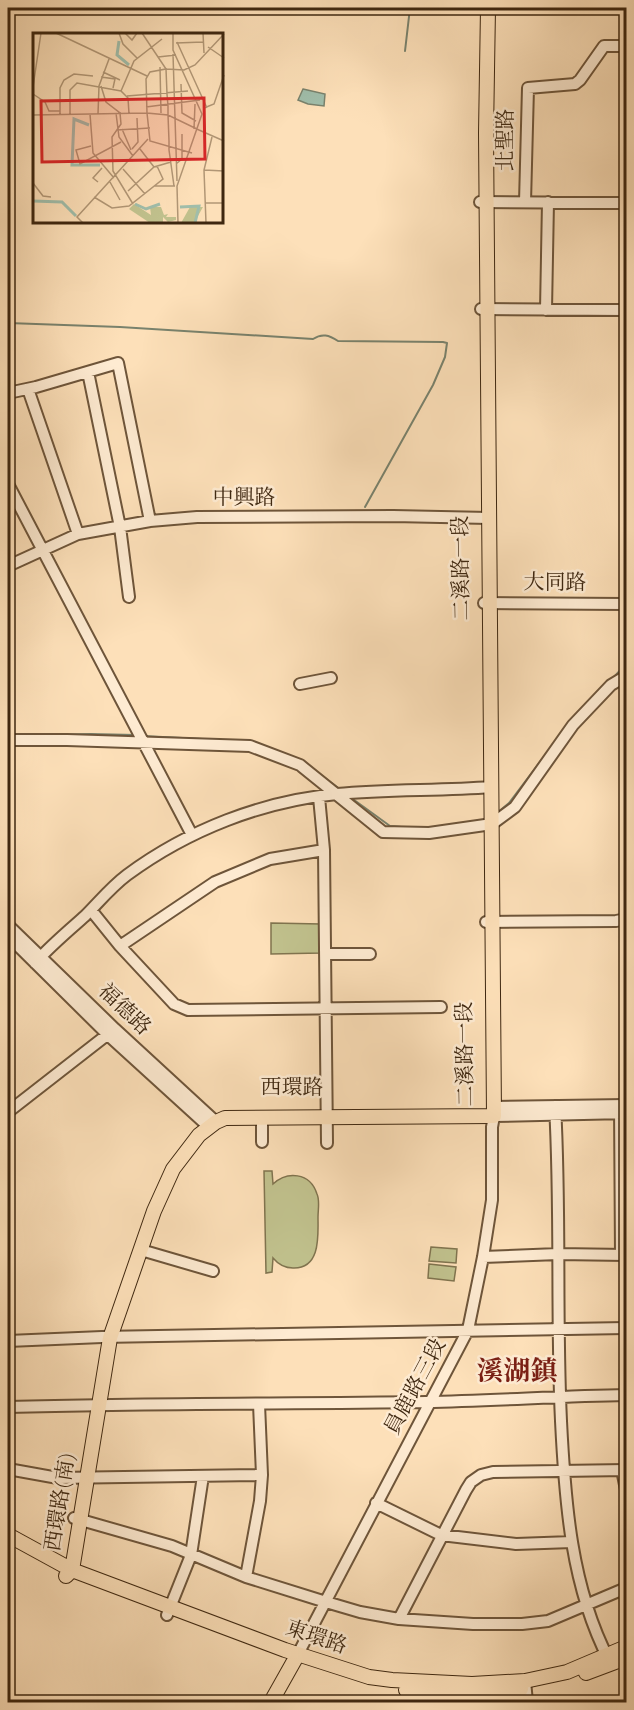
<svg xmlns="http://www.w3.org/2000/svg" width="634" height="1710" viewBox="0 0 634 1710" font-family="'Old Standard TT','Noto Serif TC',serif">
<style>
.green{fill:#c1c28e;stroke:#80744f;stroke-width:1.5}
.water{fill:#a0beab;stroke:#79826d;stroke-width:1.5}
.lines{fill:none;stroke-linecap:round;stroke-linejoin:round}
.stream{stroke:#79826d;stroke-width:2}
.minor-casing{stroke:#6e553a;stroke-width:14}
.major-casing{stroke:#3e2710;stroke-width:16}
.minor{stroke:#feebd2;stroke-width:10}
.major{stroke:#fde0b9;stroke-width:14}
.labels{text-anchor:middle;dominant-baseline:central;stroke-width:5;stroke-linejoin:round;paint-order:stroke}
.street-label{font-size:21px;fill:#3e2710;stroke:#feebd2}
.district-label{font-size:27px;font-weight:bold;fill:#7a1f14;stroke:#feebd2}
.inset-river{fill:none;stroke:#a0beab;stroke-width:3}
.inset-road{fill:none;stroke:#b19675;stroke-width:1.5}
.view{fill:#d62828;fill-opacity:0.15;stroke:#d62828;stroke-width:3}
.inset-edge{fill:none;stroke:#3e2710;stroke-width:3}
</style>
<rect width="100%" height="100%" fill="#fde0b9"/>
<filter id="stains"><feTurbulence type="fractalNoise" baseFrequency=".00333" numOctaves="4"/><feColorMatrix values="0 0 0 0 .2 0 0 0 0 .09 0 0 0 0 .02 0 0 0 .5 -.17"/></filter>
<radialGradient id="worn" r=".72"><stop offset=".6" stop-color="#630" stop-opacity="0"/><stop offset="1" stop-color="#630" stop-opacity=".3"/></radialGradient>
<!-- green -->
<path class="green" d="M271,923L321,924V953L271,954Z
M264,1171H272L273,1184C287,1171 310,1172 317,1194C320,1200 318,1210 318,1217C318,1235 321,1269 293,1268C285,1268 278,1264 273,1258L272,1272L266,1273Z
M431,1247L457,1249L456,1263L429,1261Z
M429,1264L456,1267L454,1281L428,1278Z"/>
<!-- water -->
<path class="water" d="M303,89L325,94L324,106L308,104L298,100Z"/>
<g class="lines">
<!-- stream -->
<path class="stream" d="M405,51L410,8
M8,323L120,327L313,339C322,333 329,335 338,341L443,342L447,343L445,357L433,385L365,507
M614,677L626,664
M47,735L91,734L135,735
M143,736L242,741
M321,775L341,790
M350,797L390,826L401,827
M497,813L509,803L543,758"/>
<defs>
<path id="minor" d="M480,202L626,203
M525,202L528,88L575,84L580,80L604,46H626
M481,309L626,310
M546,310L548,202
M88,372L120,527L129,597
M28,389L78,534
M8,393L36,387L118,363L150,521
M8,484L192,835
M8,566L78,534L150,521L197,517L393,516L489,518
M484,603L626,604
M300,684L331,678
M8,740H67L250,746L300,765L383,832L429,833L492,824L515,807L573,725L611,685L626,676
M319,797L324,850L327,1143
M91,910L120,946L215,882L270,859L324,850
M486,922L616,921L626,919
M8,925L115,1029L216,1122
M8,936L108,1035L209,1127
M120,946L174,1004L188,1010L441,1007
M325,954H370
M35,963C50,946 68,931 85,916C99,902 111,887 127,875C188,830 262,801 337,794C388,789 440,791 491,787
M620,1105L621,1255
M555,1106C561,1211 556,1316 561,1421C565,1502 571,1587 609,1660
M494,1107L626,1105
M8,1112L112,1031
M262,1142V1118
M141,1250L213,1271
M483,1257L558,1254L626,1255
M8,1341L102,1337L626,1328
M8,1407C147,1403 287,1404 426,1402C493,1401 560,1396 626,1395
M8,1469L58,1478L262,1475
M622,1470L626,1490
M376,1503L441,1535L516,1544L572,1542
M74,1518L172,1546L246,1577L326,1602L360,1612L399,1619L473,1624H522L548,1621L626,1588
M246,1577L260,1501L262,1475L259,1404
M167,1615L191,1555L203,1476
M399,1619L466,1490L471,1482L481,1475L493,1472L626,1470
M298,1654L468,1330L483,1257L492,1200V1127L494,1116L626,1113
M525,1681L527,1702
M622,1702L626,1701"/>
<path id="major" d="M8,1535L72,1570L285,1650L369,1677L392,1680L472,1684L525,1681L567,1672L626,1647
M66,1576L72,1570L110,1338L154,1211L173,1169L199,1135L216,1122L225,1118L494,1116L486,133L488,8
M586,1673L626,1658
M406,1690L472,1694L521,1689
M271,1702L298,1654"/>
</defs>
<!-- minor casing -->
<use href="#minor" class="minor-casing"/>
<!-- major casing -->
<use href="#major" class="major-casing"/>
<!-- minor -->
<use href="#minor" class="minor"/>
<!-- major -->
<use href="#major" class="major"/>
</g>
<g class="labels">
<!-- street labels -->
<g class="street-label">
<text transform="translate(506 140) rotate(-90)">北聖路</text>
<text x="244" y="498">中興路</text>
<text transform="translate(462 568) rotate(-91)">二溪路一段</text>
<text x="555" y="583">大同路</text>
<text transform="translate(124 1010) rotate(44)">福德路</text>
<text transform="translate(466 1054) rotate(-91)">二溪路一段</text>
<text x="292" y="1088">西環路</text>
<text transform="translate(416 1387) rotate(-62)">員鹿路三段</text>
<text transform="translate(61 1502) rotate(-81)">西環路(南)</text>
<text transform="translate(316 1638) rotate(19)">東環路</text>
</g>
<!-- district labels -->
<g class="district-label">
<text x="517" y="1372">溪湖鎮</text>
</g>
</g>
<!-- overview -->
<g transform="translate(33 33)">
<rect width="190" height="190" fill="#fde0b9"/>
<path d="M101,171L118,182L117,174H128L131,182L135,181L133,184H143V187L135,189L130,184V190H117L96,176ZM157,174H170L161,190H148Z" fill="#c1c28e"/>
<path class="inset-river" d="M86,8L84,22L96,32M56,92L41,86L39,132H67M0,168L29,169L43,183M102,171L113,176L127,171M147,174L166,173L162,190"/>
<path class="inset-road" d="M23,0L114,43M86,0L90,11L104,25M92,0L99,7L104,0M109,0L133,36L151,37L162,32L191,1M140,0V17L169,81L144,153L145,190M170,0L171,20M144,9L174,75M143,10L170,9M175,14L191,25M140,21L144,148M125,24L143,22M127,34L128,80M70,39L87,47M68,44L82,46L80,55M148,51L149,80L163,88M68,53L73,69L87,80L88,91L79,104L80,138L100,171M0,54L8,0M88,58L101,28L129,6M0,61L12,69L16,78H27M94,63L155,58M113,74L167,67M171,75L181,71L191,42M83,80L86,104L100,123M57,81L60,120L81,145M65,81L66,53L76,26M0,82L114,80L117,108L159,120M27,82V55L31,47L41,41L60,43M37,82V57L44,50L88,58L95,65L96,81M89,96L98,117M161,96L162,71M84,97L117,95M166,97L191,108M58,113L43,117L47,131L88,109M99,116L105,109L104,85M107,116L121,134M143,131L149,126V101M90,136L112,161M171,137L191,138M65,149L60,145L69,135M77,149L87,167M0,150L10,163L18,164M122,153H142M141,153L137,124L136,117V108L135,82V73L134,61L133,36L117,39L113,46L114,80L135,82L166,97M95,158L121,134L138,129M61,164L79,175L96,173L130,146L124,133M172,170H191M50,190L44,184L115,106M173,190L171,137L179,104"/>
<path class="view" d="M171,65L172,126L9,129L8,68Z"/>
<rect width="190" height="190" class="inset-edge"/>
</g>
<!-- margin -->
<rect width="634" height="1710" fill="none" stroke="#fde0b9" stroke-width="30"/>
<rect x="9" y="9" width="616" height="1692" fill="none" stroke="#3e2710" stroke-width="3"/>
<rect x="15" y="15" width="604" height="1680" fill="none" stroke="#3e2710" stroke-width="1.5"/>
<rect width="100%" height="100%" filter="url(#stains)"/>
<rect width="100%" height="100%" fill="url(#worn)"/>
</svg>
